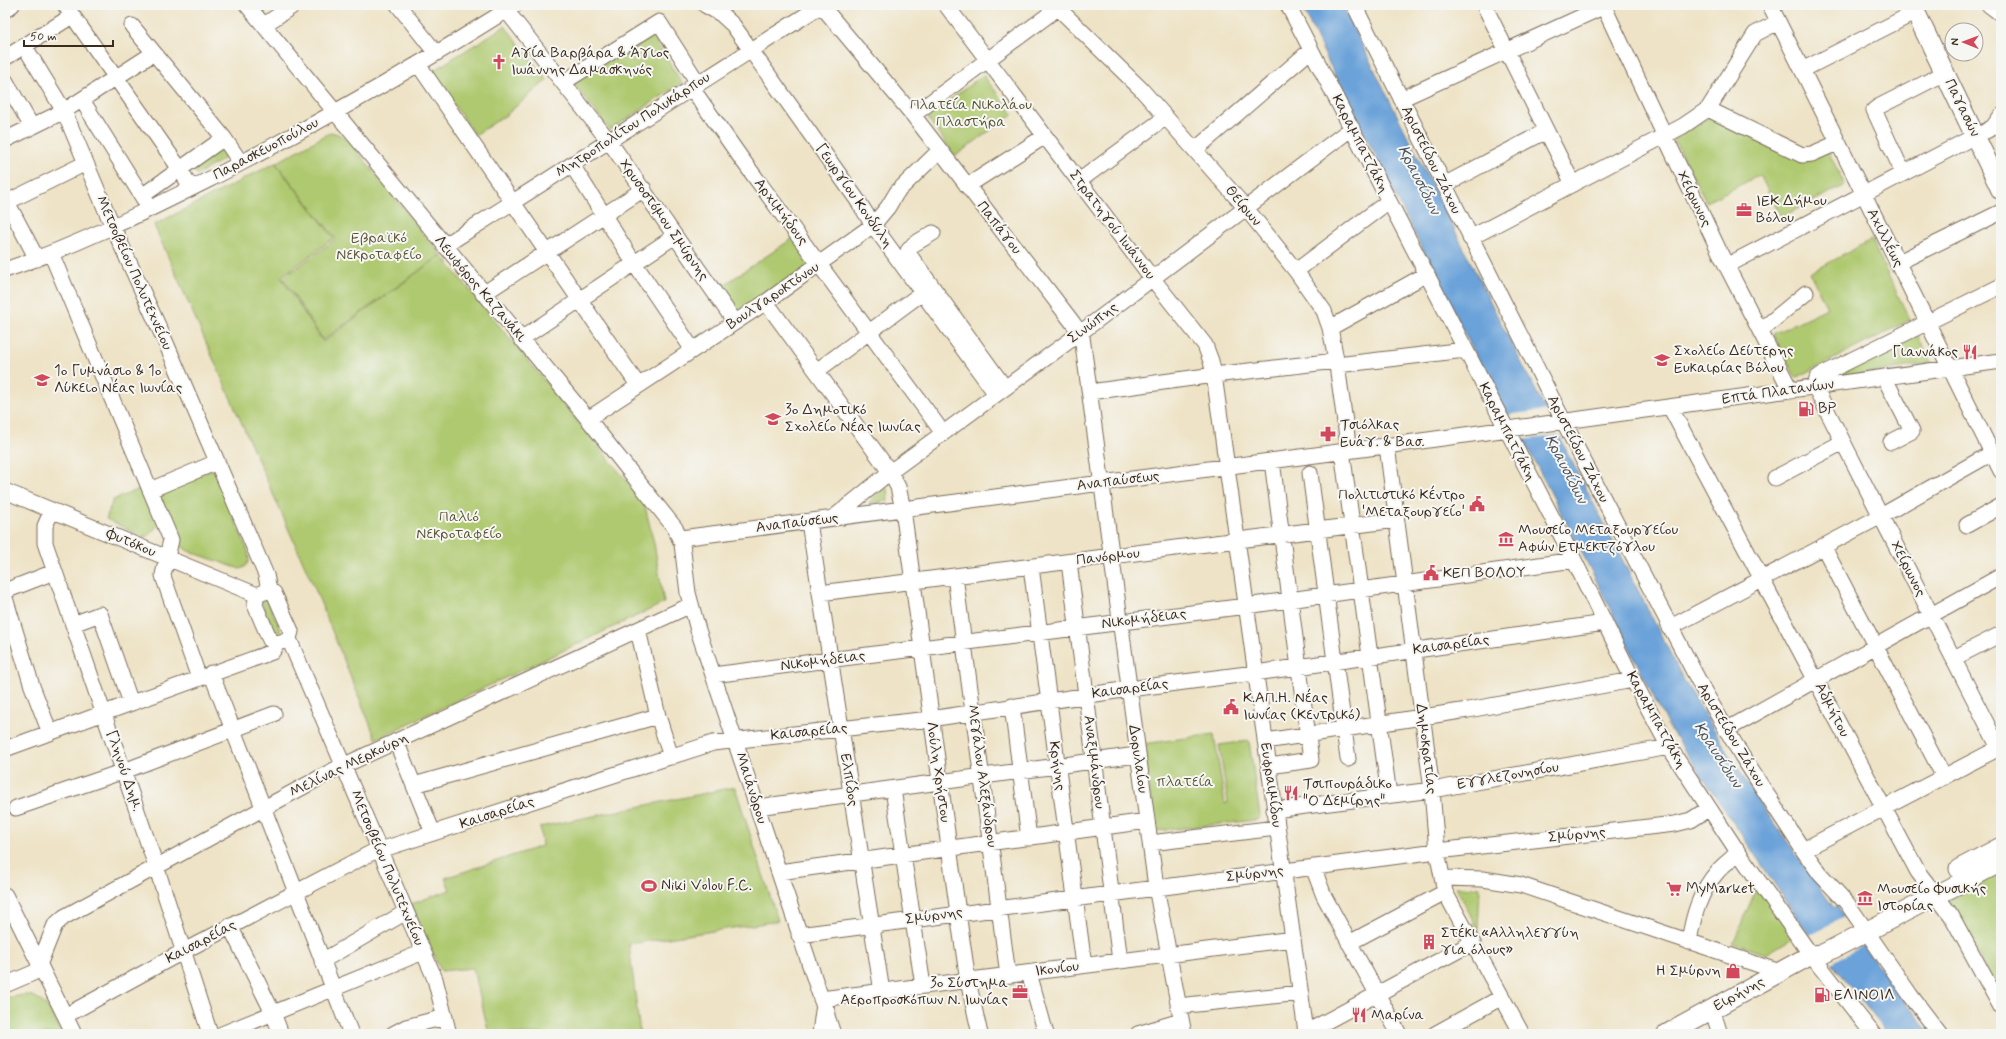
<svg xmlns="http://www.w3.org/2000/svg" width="2006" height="1039" viewBox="0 0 2006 1039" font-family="Mynerve,sans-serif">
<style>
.green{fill:#afc96f;stroke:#757a46}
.water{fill:#6ba2d9;stroke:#53667c}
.pier{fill:#eee3c6}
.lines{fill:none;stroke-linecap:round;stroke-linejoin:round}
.minor-casing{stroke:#7a6b59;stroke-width:17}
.major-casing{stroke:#7a6b59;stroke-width:21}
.minor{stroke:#fff;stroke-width:15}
.major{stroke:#fff;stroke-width:19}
.labels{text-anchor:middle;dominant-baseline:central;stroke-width:4;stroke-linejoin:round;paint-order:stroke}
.poi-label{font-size:15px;fill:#3b2a1e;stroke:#f6f6f2;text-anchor:start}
.park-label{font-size:15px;fill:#585232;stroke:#f6f6f2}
.street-label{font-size:15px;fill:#3b2a1e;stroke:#f6f6f2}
.water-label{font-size:16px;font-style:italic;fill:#4c545f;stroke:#f6f6f2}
</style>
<rect width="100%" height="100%" fill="#f6f6f2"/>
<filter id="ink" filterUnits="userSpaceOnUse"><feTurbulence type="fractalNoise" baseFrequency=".025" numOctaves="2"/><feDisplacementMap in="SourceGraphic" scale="8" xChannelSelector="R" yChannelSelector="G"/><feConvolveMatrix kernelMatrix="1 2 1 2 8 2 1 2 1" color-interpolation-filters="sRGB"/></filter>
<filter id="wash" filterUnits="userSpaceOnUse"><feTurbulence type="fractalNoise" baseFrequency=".012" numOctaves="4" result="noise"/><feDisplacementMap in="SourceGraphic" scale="16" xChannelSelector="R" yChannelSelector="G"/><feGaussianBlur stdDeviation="0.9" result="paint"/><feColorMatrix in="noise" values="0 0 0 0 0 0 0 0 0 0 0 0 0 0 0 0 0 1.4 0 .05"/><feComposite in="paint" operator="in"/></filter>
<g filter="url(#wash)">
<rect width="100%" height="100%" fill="#eee3c6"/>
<!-- green -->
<path class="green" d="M505,26L547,80L506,115L475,135L431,72Z
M649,31L682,83L610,130L571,80Z
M983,75L1013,114L955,156L927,117Z
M1713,114L1807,161L1828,151L1845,185L1781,217L1760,175L1706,202L1674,140Z
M331,132L338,134L347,139L441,255L323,340L283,278L336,239L276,163Z
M223,144L230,155L197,175L191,166Z
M275,163L334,238L281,277L323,342L441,255L644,502L654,543L664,603L376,739L315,589L154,225Z
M796,236L814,263L739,314L721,287Z
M1871,240L1910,320L1796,378L1773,334L1827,308L1810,273Z
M1917,334L1932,363L1836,378L1834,374Z
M213,469L248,551L249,561L245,567L240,569L188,551L180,545L157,492Z
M147,486L161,522L146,538L106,519L113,500Z
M887,488L888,501L869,503L878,492Z
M266,598L281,631L275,634L261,601Z
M1214,734L1225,804L1228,803L1219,745L1249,741L1260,816L1257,820L1155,831L1143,744Z
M735,787L778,921L629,944L640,1034H489L473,968L441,971L411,904L450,890L445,878L542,846L540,827Z
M2001,873V998L1949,900Z
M1758,885L1796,936L1766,954L1733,943Z
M1456,887L1480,888L1478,930Z
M24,995C46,995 53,1017 62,1034H5V998Z"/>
<!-- water -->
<path class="water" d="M1301,5H1342L1497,315L1685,682L1753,793L1834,908L1837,906L1863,946L1931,1034H1888L1809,935L1668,726L1596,580L1523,439L1498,400L1326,57Z"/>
<!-- pier -->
<path class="pier" d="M1548,410L1561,435L1521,440L1505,415Z
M1844,917L1863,946L1830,963L1809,935Z"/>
</g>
<g filter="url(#ink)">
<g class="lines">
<defs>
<path id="minor" d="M65,5L180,169L191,188
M247,5L588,419L675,528L682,544L688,593L698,630L833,1034
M398,5L436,53
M502,5L609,141L735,322
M705,5L721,14L733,25L858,201L873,225L996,394
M821,5L913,115L1073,323L1082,337L1156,887L1184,1034
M946,5L1152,278L1205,345L1211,361L1214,375L1306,1032
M1055,5L1141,89L1245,207L1296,271L1324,311L1330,328L1337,365L1349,451
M1288,5L1574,560L1633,680L1669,747L1738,852L1811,955L1873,1034
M1354,5L1578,450L1704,691L1742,756L1803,850L1820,874L1847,903L1911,996L1940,1034
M1484,5L1573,184
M1603,5L1722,257L1791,391
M1770,5L2001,471
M1989,5L2001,14
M5,10L12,5
M264,25L294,5
M132,26L224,138L241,163
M25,47L64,111L113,227L166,343L266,575L269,590
M5,58L72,16
M418,64L638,385
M1802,70L1916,12L1913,5
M5,80L32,127
M564,82L659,22L698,83
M691,87L741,158L943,433
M1401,99L1607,5
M82,100L150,209
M1708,109L1802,155L1812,154L1837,143
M913,115L1062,5
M1986,131L1993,127L2001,116
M5,140L64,111L154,53
M1195,150L1311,50
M572,165L634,263L693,350
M1903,173L1874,110L1878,107L1945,73
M1079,181L1166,117
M1444,185L1546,131
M967,186L1045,136
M142,196L224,138
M5,198L37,259
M7,202L86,163
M933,233L914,244L908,251V253L1005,388
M1470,238L1683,126L1708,109L1755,34L1778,22
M444,246L822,5
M51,253L169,535L171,540L163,575L164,579L199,678
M1897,263L2001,212
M1726,266L1975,136
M5,270C79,245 148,210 218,175C319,123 418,66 515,5
M1296,271L1389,201
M2001,286L1821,375L1817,378L1815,387L2001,752
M483,294L644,189
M766,302L890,472L898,487L903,509L958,913L968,981L980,1034
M1330,328L1427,274
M1760,331L1806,293
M521,339L675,236
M1337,365L1465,350
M818,370L930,287
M1884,377L1912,431L1891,442
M1090,392L1214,375L1336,361
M1670,407L1918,872L1951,915L2001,1007
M588,419L766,302L873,225L888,207L897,192L939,151
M1387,446L1432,790L1437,851L1445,892L1522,1034
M1342,451L1389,795
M1310,473L1348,759
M1775,478L1843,442
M150,490L217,462
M5,491L257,595
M52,510L45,526V543L156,866L210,1034
M833,518L890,472L1080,333L1352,128
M809,522L882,992
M1967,525L2001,506
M681,538L1392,445L2001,361
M1823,546L1944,777
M1069,562L1120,961
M1031,567L1084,965
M955,576L1008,975
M269,590L274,593L291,631L289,639L278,643L270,640L255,605L257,595Z
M5,591L54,572
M820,593L1396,520
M5,598L32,686L50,733
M73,624L100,614L131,703
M1669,628L1881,516L1992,453
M638,630L658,716L671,757
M289,639L435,979L449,1034
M1954,658L2001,634
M211,673L351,1034
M713,675L1246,606L1574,560
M1012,706L1029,838
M1726,730L2001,576
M396,741L433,833
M1265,741L1468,710L1633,680
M5,749L272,652L278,643
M1269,766L1311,760L1272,461
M414,785L658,716
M893,789L923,986
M757,807L1137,755
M16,808L124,771L274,714
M1274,810L1432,790L1669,747
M1150,843L1277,828
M1803,850L2001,747
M1313,867L1324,896L1399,1034
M779,872L1147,821
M1442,878L1483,879L1521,885L1780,972
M5,895L74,1034
M230,926L273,1013L281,1034
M799,935L1437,851L1675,824L1691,820L1708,809
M1689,942C1693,916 1700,891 1718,871C1724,864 1732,859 1738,852
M1349,943L1445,892
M322,961L406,912
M1029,973L1046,1034
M5,985L33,973L37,970L55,925L64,917L334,770L691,605
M821,999L1293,939
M1178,1006L1301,993
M1712,1009L1720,1034
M65,1016L184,951L371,853L713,743L930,719L1129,689L1255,673L1605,623
M222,1034L423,952
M393,1034L406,1027L445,1017
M1138,1034L1181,1021
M1303,1034L1472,943
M1435,1034L1502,997"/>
<path id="major" d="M1912,5L2001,190
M1959,869L2001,847
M822,1034L825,1011
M1667,1034L1811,955L1823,954L2001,862"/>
</defs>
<!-- minor casing -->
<use href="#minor" class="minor-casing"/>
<!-- major casing -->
<use href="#major" class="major-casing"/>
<!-- minor -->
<use href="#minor" class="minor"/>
<!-- major -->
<use href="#major" class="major"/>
</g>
</g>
<!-- icons -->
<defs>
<symbol id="church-bare" viewBox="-9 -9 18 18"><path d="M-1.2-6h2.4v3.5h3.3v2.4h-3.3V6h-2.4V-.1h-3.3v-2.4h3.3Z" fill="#d1495b" stroke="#f6f6f2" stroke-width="2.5" paint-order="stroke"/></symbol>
<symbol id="office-bare" viewBox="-9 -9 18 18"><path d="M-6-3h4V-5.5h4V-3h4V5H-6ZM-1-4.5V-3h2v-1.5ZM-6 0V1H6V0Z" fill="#d1495b" stroke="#f6f6f2" stroke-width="2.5" paint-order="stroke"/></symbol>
<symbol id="restaurant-bare" viewBox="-9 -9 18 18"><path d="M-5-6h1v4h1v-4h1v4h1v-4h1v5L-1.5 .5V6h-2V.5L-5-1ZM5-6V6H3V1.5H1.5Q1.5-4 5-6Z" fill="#d1495b" stroke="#f6f6f2" stroke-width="2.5" paint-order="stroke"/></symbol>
<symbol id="school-bare" viewBox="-9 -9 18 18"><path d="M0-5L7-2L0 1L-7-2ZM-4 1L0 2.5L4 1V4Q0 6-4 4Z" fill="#d1495b" stroke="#f6f6f2" stroke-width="2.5" paint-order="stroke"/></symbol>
<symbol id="fuel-bare" viewBox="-9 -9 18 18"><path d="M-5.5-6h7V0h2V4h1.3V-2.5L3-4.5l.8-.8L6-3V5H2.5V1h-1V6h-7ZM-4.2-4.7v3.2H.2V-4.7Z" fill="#d1495b" stroke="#f6f6f2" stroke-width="2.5" paint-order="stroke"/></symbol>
<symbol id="pharmacy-bare" viewBox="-9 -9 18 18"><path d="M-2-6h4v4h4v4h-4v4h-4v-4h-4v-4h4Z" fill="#d1495b" stroke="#f6f6f2" stroke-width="2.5" paint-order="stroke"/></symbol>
<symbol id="civic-bare" viewBox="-9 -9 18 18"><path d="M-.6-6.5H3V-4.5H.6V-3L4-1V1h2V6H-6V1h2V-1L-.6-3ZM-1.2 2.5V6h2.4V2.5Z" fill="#d1495b" stroke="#f6f6f2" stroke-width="2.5" paint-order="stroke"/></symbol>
<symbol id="museum-bare" viewBox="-9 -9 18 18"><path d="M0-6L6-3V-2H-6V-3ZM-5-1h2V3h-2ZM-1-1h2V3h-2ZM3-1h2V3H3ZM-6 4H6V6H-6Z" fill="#d1495b" stroke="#f6f6f2" stroke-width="2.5" paint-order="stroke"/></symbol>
<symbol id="stadium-bare" viewBox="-9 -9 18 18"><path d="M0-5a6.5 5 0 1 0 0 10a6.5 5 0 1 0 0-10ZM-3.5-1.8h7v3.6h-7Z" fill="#d1495b" stroke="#f6f6f2" stroke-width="2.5" paint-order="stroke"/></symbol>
<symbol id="supermarket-bare" viewBox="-9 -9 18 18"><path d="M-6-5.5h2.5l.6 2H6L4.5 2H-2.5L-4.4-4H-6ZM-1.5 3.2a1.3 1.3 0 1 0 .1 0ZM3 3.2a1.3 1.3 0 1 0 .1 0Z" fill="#d1495b" stroke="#f6f6f2" stroke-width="2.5" paint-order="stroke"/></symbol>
<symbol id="building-bare" viewBox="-9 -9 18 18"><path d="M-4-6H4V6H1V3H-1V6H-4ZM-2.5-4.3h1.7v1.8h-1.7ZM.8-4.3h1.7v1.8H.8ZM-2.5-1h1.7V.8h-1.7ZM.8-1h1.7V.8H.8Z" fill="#d1495b" stroke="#f6f6f2" stroke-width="2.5" paint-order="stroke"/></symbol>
<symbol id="shop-bare" viewBox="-9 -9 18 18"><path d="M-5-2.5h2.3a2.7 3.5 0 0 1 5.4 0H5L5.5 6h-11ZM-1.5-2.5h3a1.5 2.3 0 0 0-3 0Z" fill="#d1495b" stroke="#f6f6f2" stroke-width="2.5" paint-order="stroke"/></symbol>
</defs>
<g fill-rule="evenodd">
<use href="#church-bare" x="488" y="51" width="22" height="22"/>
<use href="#office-bare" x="1733" y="199" width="22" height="22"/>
<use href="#restaurant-bare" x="1959" y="341" width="22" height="22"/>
<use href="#school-bare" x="1651" y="349" width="22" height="22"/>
<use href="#school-bare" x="31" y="369" width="22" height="22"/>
<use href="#fuel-bare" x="1795" y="398" width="22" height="22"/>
<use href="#school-bare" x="762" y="408" width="22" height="22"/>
<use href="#pharmacy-bare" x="1317" y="423" width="22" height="22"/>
<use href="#civic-bare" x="1466" y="493" width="22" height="22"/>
<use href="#museum-bare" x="1495" y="528" width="22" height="22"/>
<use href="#civic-bare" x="1420" y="562" width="22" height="22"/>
<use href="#civic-bare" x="1220" y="696" width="22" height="22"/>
<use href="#restaurant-bare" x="1280" y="782" width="22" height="22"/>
<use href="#stadium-bare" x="638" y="875" width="22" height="22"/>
<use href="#supermarket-bare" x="1663" y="878" width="22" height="22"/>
<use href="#museum-bare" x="1854" y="887" width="22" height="22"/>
<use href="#building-bare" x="1418" y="931" width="22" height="22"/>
<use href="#shop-bare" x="1722" y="960" width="22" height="22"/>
<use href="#office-bare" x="1009" y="981" width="22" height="22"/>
<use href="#fuel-bare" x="1811" y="984" width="22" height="22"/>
<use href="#restaurant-bare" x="1348" y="1004" width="22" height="22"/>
</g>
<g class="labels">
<!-- poi labels -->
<g class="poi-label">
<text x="511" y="53">Αγία Βαρβάρα &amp; Άγιος<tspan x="511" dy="17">Ιωάννης Δαμασκηνός</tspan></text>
<text x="1756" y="201">ΙΕΚ Δήμου<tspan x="1756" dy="17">Βόλου</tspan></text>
<text x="1674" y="351">Σχολείο Δεύτερης<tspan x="1674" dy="17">Ευκαιρίας Βόλου</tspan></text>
<text x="1958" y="352" text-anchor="end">Γιαννάκος</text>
<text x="54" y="371">1ο Γυμνάσιο &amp; 1ο<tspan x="54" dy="17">Λύκειο Νέας Ιωνίας</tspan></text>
<text x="1818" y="409">BP</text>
<text x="785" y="410">3ο Δημοτικό<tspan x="785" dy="17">Σχολείο Νέας Ιωνίας</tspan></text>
<text x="1340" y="425">Τσιόλκας<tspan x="1340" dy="17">Ευάγ. &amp; Βασ.</tspan></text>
<text x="1465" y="495" text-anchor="end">Πολιτιστικό Κέντρο<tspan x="1465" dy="17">'Μεταξουργείο'</tspan></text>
<text x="1518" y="530">Μουσείο Μεταξουργείου<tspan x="1518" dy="17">Αφών Ετμεκτζόγλου</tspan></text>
<text x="1443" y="573">ΚΕΠ ΒΟΛΟΥ</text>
<text x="1243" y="698">Κ.ΑΠ.Η. Νέας<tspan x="1243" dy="17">Ιωνίας (Κεντρικό)</tspan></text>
<text x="1303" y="784">Τσιπουράδικο<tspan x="1303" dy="17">"Ο Δεμίρης"</tspan></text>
<text x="661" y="886">Niki Volou F.C.</text>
<text x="1686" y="889">MyMarket</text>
<text x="1877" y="889">Μουσείο Φυσικής<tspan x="1877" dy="17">Ιστορίας</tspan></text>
<text x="1441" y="933">Στέκι «Αλληλεγγύη<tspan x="1441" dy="17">για όλους»</tspan></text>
<text x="1721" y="971" text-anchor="end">Η Σμύρνη</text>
<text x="1008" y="983" text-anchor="end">3ο Σύστημα<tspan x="1008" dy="17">Αεροπροσκόπων Ν. Ιωνίας</tspan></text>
<text x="1834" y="995">ΕΛΙΝΟΙΛ</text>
<text x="1371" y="1015">Μαρίνα</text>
</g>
<!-- park labels -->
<g class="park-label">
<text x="971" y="105">Πλατεία Νικολάου<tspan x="971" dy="17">Πλαστήρα</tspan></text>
<text x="379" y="238">Εβραϊκό<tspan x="379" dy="17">Νεκροταφείο</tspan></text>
<text x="459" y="517">Παλιό<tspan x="459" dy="17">Νεκροταφείο</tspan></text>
<text x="1185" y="782">πλατεία</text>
</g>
<!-- street labels -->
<g class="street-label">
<text transform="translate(1962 108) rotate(64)">Παγασών</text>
<text transform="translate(633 125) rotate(-33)">Μητροπολίτου Πολυκάρπου</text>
<text transform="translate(1360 144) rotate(63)">Καραμπατζάκη</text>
<text transform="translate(266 149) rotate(-28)">Παρασκευοπούλου</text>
<text transform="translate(1431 160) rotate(64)">Αριστείδου Ζάχου</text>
<text transform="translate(854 196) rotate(55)">Γεωργίου Κονδύλη</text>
<text transform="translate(1694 199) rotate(64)">Χείρωνος</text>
<text transform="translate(1243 206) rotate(50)">Θείρων</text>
<text transform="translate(781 212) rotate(53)">Αρχιμήδους</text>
<text transform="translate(664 220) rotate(55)">Χρυσοστόμου Σμύρνης</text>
<text transform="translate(1112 225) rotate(53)">Στρατηγού Ιωάννου</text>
<text transform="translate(999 228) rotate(52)">Παπάγου</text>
<text transform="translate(1885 238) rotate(63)">Αχιλλέως</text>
<text transform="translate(134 273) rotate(66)">Μετσοβείου Πολυτεχνείου</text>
<text transform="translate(480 289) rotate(50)">Λεωφόρος Καζανάκι</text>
<text transform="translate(773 296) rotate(-34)">Βουλγαροκτόνου</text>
<text transform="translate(1093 323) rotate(-37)">Σινώπης</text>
<text transform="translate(1778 392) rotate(-8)">Επτά Πλατανίων</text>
<text transform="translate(1507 432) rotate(63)">Καραμπατζάκη</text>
<text transform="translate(1578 449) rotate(63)">Αριστείδου Ζάχου</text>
<text transform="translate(1118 481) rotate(-7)">Αναπαύσεως</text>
<text transform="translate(797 523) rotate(-7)">Αναπαύσεως</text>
<text transform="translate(131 543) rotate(23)">Φυτόκου</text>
<text transform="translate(1108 557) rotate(-7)">Πανόρμου</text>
<text transform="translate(1908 569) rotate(63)">Χείρωνος</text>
<text transform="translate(1144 619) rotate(-7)">Νικομήδειας</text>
<text transform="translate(1451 645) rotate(-8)">Καισαρείας</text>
<text transform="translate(823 661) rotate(-7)">Νικομήδειας</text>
<text transform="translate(1130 689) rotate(-8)">Καισαρείας</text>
<text transform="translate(1832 710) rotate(63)">Αδμήτου</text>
<text transform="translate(1656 720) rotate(61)">Καραμπατζάκη</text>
<text transform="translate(809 732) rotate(-6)">Καισαρείας</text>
<text transform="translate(1731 735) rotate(59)">Αριστείδου Ζάχου</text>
<text transform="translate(1426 749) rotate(83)">Δημοκρατίας</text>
<text transform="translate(1138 759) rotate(82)">Δορυλαίου</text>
<text transform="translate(1094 762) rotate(83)">Αναξιμάνδρου</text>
<text transform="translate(349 765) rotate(-26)">Μελίνας Μερκούρη</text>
<text transform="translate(1057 766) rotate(82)">Κρήνης</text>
<text transform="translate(124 771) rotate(71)">Γληνού Δημ.</text>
<text transform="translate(938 772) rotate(82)">Λούλη Χρήστου</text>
<text transform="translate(982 776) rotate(82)">Μεγάλου Αλεξάνδρου</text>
<text transform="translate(1508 776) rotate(-10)">Εγγλεζονησίου</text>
<text transform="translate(849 780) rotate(81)">Ελπίδος</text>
<text transform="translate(1271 785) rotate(82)">Ευφραιμίδου</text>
<text transform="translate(751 788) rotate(72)">Μαιάνδρου</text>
<text transform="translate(497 813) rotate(-18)">Καισαρείας</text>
<text transform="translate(1577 835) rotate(-6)">Σμύρνης</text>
<text transform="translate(387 868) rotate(67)">Μετσοβείου Πολυτεχνείου</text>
<text transform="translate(1255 874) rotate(-7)">Σμύρνης</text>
<text transform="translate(934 916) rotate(-8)">Σμύρνης</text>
<text transform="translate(201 942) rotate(-28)">Καισαρείας</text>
<text transform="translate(1057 969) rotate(-7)">Ικονίου</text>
<text transform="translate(1739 994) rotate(-29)">Ειρήνης</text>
</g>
<!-- water labels -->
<g class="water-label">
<text transform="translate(1419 180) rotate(63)">Κραυσίδων</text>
<text transform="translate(1566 469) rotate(63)">Κραυσίδων</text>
<text transform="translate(1718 755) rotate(57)">Κραυσίδων</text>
</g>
</g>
<!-- margin -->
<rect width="2006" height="1039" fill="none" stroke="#f6f6f2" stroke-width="20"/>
<!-- north arrow -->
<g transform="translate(1964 42) rotate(271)"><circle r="19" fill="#f6f6f2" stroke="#aba49d"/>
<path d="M0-3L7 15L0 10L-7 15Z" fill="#d1495b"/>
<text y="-6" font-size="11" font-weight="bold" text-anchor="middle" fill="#3b2a1e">N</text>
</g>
<!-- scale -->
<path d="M24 40v6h89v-6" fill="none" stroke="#3b2a1e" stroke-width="2"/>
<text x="30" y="40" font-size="12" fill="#3b2a1e" stroke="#f6f6f2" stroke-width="3" paint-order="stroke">50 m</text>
</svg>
